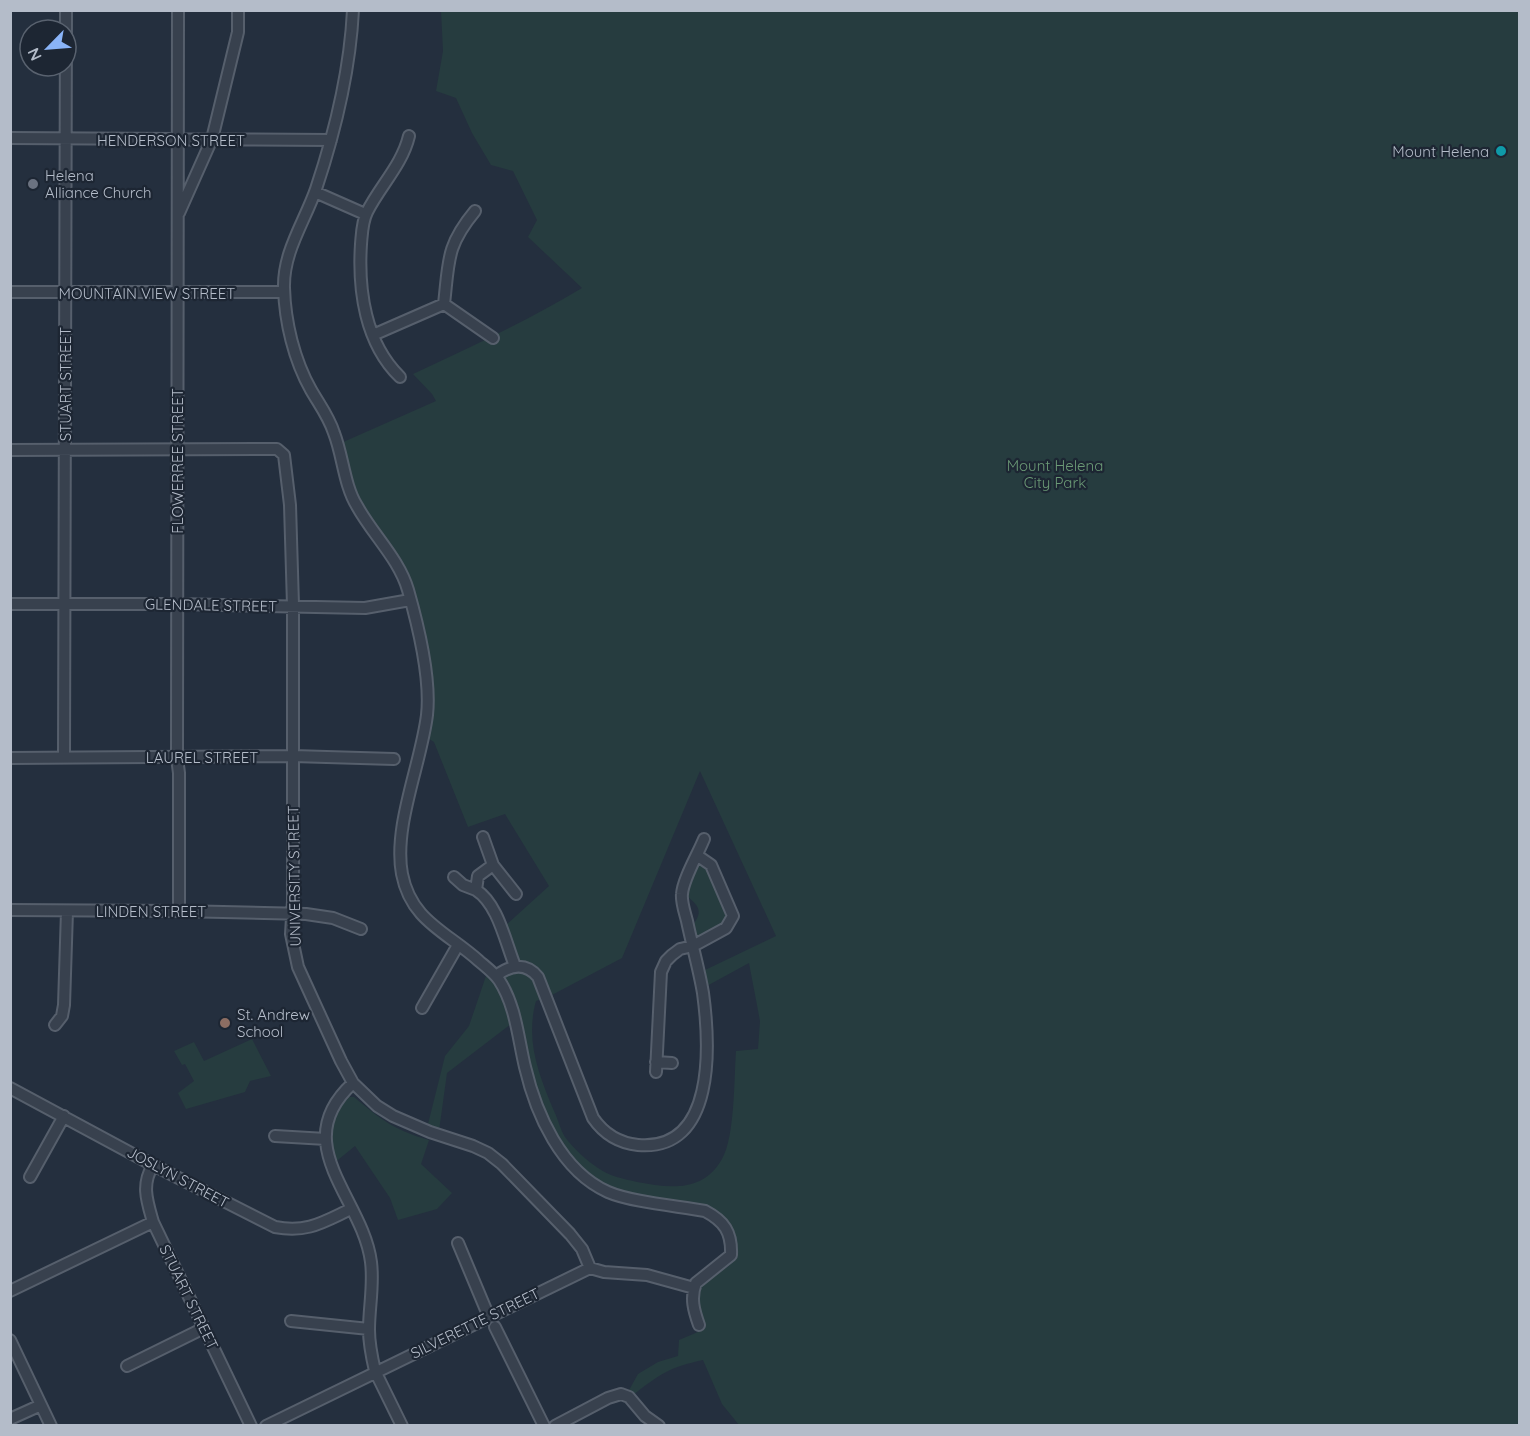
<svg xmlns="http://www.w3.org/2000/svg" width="1530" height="1436" viewBox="0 0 1530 1436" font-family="Quicksand,sans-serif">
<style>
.green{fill:#263c3f}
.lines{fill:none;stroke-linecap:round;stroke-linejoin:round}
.minor-casing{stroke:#565f6c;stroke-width:14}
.minor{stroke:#38414e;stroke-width:10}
.culture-dot{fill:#0f9aa8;stroke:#1d2633;stroke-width:2}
.worship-dot{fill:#6b7280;stroke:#1d2633;stroke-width:2}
.education-dot{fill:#8d6e63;stroke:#1d2633;stroke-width:2}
.labels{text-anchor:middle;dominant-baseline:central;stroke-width:4.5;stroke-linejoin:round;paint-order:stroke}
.street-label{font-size:15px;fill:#b4bcc9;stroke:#1d2633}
.poi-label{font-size:15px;fill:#b4bcc9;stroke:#1d2633;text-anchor:start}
.park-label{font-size:15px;fill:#6b9a76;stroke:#1d2633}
</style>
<rect width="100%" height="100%" fill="#242f3e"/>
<!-- green -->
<path class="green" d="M441,11H1519V1425H739L722,1404L703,1360C670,1367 660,1374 633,1395L628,1392L638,1374L658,1362L678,1356L679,1340L705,1329L697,1310L698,1292L705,1281L729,1266L736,1253V1236L727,1220L711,1208L614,1190C539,1158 523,1048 503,979L508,972C533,972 532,977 541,999L536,1001C525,1041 539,1075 554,1111C558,1119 560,1129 565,1137C573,1148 587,1161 598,1168C609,1176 624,1179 637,1182C669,1188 703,1193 722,1159C735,1137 734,1078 736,1051L758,1049L760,1021L749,963L705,987L703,971L776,936L700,771L622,958L550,996C540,976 541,967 518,961L505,926L549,886L505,814L468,827L434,742L426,737L431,713L412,593L357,503L341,443L436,401L432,394L413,374C471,347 527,321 582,288L528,237L537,220L513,171L491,165L472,133L456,98L436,91L443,51Z
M698,865H705L707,867L728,913L729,921L699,937L694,934L692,926C705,910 697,905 686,895Z
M487,973C501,986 508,1005 511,1024L447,1073L439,1131L427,1128L445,1056L469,1026Z
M252,1039L271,1076L250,1081L245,1092L186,1109L178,1093L194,1081L185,1064L182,1065L174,1051L194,1042L204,1061Z
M349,1097H354C380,1119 396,1131 429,1140L421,1164L452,1193L437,1209L398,1220L390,1198L355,1146L333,1164C328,1139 331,1116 349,1097Z"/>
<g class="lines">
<defs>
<path id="minor" d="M178,10L177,758L179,773V911
M353,10C350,71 335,132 316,189C304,223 283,252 284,288C285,322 294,360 311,390C319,404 329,417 334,433C343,456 344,485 357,506C373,535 399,559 408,590C418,625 431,679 427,715C421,764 393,826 402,874C411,921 447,932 479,961C486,967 494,973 499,980C516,1006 518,1038 525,1067C536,1114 561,1171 608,1192C631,1202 678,1206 705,1211C724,1221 732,1232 731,1255L696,1283C690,1298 694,1311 699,1325
M10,138L331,140
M315,192L365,214
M475,211C446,246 449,261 444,304L493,338
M179,213L212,139L238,32V10
M10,292H284
M373,335L444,304
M400,377C365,343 358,290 361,244C362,233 362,222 367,212C380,186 402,165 409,136
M10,450L271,449H277L284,455L290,505L293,605V901L291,934L298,967L341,1061L353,1083L377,1106L393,1116L430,1132L473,1146L488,1153L502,1164L570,1234L582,1249L590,1268
M10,604H177L365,608L410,600
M64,757L66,10
M10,758L293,756L394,759
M483,837L493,865L516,894
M493,865L478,876L476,890C498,904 505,941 515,966
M454,877L463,885L476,890
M10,910L179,911L306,914L333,918L361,929
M496,976C510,965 526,962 538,977L593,1118C604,1134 619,1143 638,1145C716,1152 710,1045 703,993C699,969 692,945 687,921C685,913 681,902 682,894C683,879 698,854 704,839
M422,1008L458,945
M55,1025L62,1016L64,1005L67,911
M656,1062L672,1063
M656,1072L661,972L666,961L672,955L680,949L693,946L726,928L733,916L711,865L698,856
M353,1083C286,1144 363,1198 371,1262C374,1285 369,1307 369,1330C369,1344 372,1358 375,1371L402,1426
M10,1088L153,1165L275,1227C308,1233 323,1222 351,1209
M275,1136L326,1139
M153,1165C141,1185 147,1201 153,1222L251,1426
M30,1177L64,1116
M458,1243L489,1317
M10,1291L153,1222
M291,1321L369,1329
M495,1327L544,1426
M10,1340L51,1426
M127,1366L204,1328
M10,1419L41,1405
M266,1426L590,1268L604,1272L647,1275L694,1288
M555,1426L608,1398L621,1394L629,1397L645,1416L659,1426"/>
</defs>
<!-- minor casing -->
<use href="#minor" class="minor-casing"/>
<!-- minor -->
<use href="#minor" class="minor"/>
</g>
<!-- markers -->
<circle class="culture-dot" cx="1501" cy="151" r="6"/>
<circle class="worship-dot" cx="33" cy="184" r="6"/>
<circle class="education-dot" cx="225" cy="1023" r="6"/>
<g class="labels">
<!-- street labels -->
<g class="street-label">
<text x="171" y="140">HENDERSON STREET</text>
<text x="147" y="293">MOUNTAIN VIEW STREET</text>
<text transform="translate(65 384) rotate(-90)">STUART STREET</text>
<text transform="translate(177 461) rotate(-90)">FLOWERREE STREET</text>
<text transform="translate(211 605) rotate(1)">GLENDALE STREET</text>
<text x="202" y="757">LAUREL STREET</text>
<text transform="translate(294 876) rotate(-91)">UNIVERSITY STREET</text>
<text x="151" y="911">LINDEN STREET</text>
<text transform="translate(178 1177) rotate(28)">JOSLYN STREET</text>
<text transform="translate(189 1297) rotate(64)">STUART STREET</text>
<text transform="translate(475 1323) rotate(-26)">SILVERETTE STREET</text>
</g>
<!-- poi labels -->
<g class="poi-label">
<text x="1489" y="151" text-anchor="end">Mount Helena</text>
<text x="45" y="175">Helena<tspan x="45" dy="17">Alliance Church</tspan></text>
<text x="237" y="1014">St. Andrew<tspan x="237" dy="17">School</tspan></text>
</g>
<!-- park labels -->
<g class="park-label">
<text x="1055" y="465">Mount Helena<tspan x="1055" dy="17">City Park</tspan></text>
</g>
</g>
<!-- border -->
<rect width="1530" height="1436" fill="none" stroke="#b4bcc9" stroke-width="24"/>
<!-- north arrow -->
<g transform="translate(48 48) rotate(245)"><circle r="28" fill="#1d2633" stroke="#59626f" stroke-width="1.5"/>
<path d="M0-4.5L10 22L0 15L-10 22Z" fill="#8ab4f8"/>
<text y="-9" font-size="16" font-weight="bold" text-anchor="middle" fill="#b4bcc9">N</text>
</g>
</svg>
